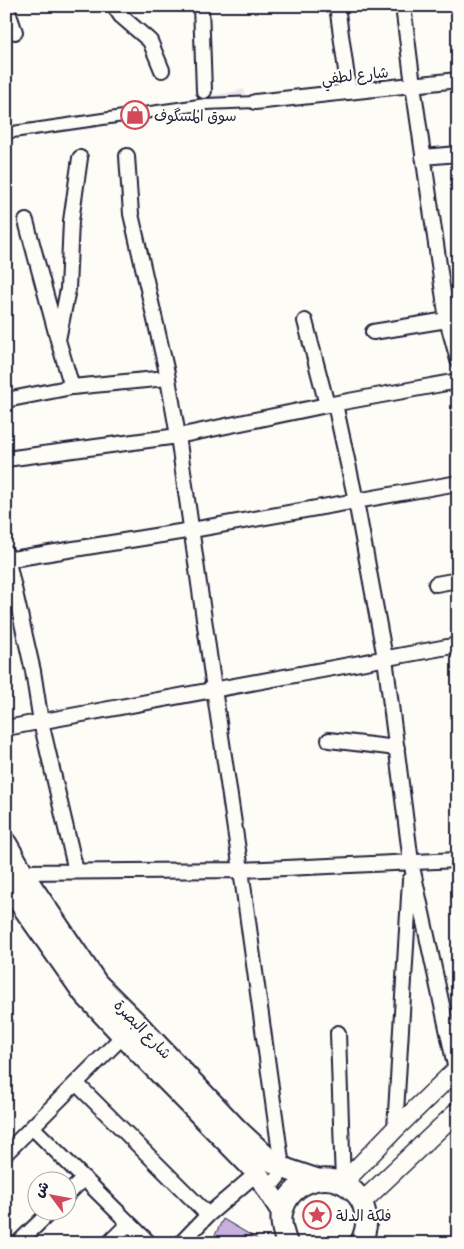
<svg xmlns="http://www.w3.org/2000/svg" width="464" height="1249" viewBox="0 0 464 1249" font-family="Delius,'Playpen Sans Arabic',sans-serif">
<style>
.built{fill:#ede5f0}
.building{fill:#c7afde;stroke:#22223b}
.lines{fill:none;stroke-linecap:round;stroke-linejoin:round}
.pedestrian-casing{stroke:#22223b;stroke-width:14}
.minor-casing{stroke:#22223b;stroke-width:18}
.tertiary-casing{stroke:#22223b;stroke-width:21}
.secondary-casing{stroke:#22223b;stroke-width:24}
.pedestrian{stroke:#fdfcf7;stroke-width:10}
.minor{stroke:#fdfcf7;stroke-width:14}
.tertiary{stroke:#fdfcf7;stroke-width:18}
.secondary{stroke:#fdfcf7;stroke-width:20}
.labels{text-anchor:middle;dominant-baseline:central;stroke-width:4.5;stroke-linejoin:round;paint-order:stroke}
.street-label{font-size:15px;fill:#22223b;stroke:#fdfcf7}
.poi-label{font-size:15px;fill:#22223b;stroke:#fdfcf7;text-anchor:start}
</style>
<rect width="100%" height="100%" fill="#fdfcf7"/>
<filter id="ink" filterUnits="userSpaceOnUse"><feTurbulence type="fractalNoise" baseFrequency=".02" numOctaves="2"/><feDisplacementMap in="SourceGraphic" scale="10" xChannelSelector="R" yChannelSelector="G"/><feConvolveMatrix kernelMatrix="1 2 1 2 8 2 1 2 1" color-interpolation-filters="sRGB"/></filter>
<g filter="url(#ink)">
<!-- built -->
<path class="built" d="M244,89L246,106H222L132,120L90,129L6,139V129L133,110L227,93Z"/>
<!-- building -->
<path class="building" d="M223,1219L264,1243H211Z"/>
<g class="lines">
<defs>
<path id="pedestrian" d="M6,133L206,104L255,102"/>
<path id="minor" d="M6,6L15,32
M114,6L121,16L150,41L162,70
M201,6L204,91
M337,6L349,92
M403,6L413,85L447,320L458,360
M255,102L458,80
M127,156L131,214L167,373L178,436L214,689L241,870L282,1167L278,1177L268,1189
M423,157L458,154
M26,221L58,340L72,387
M305,321L327,405
M373,332L447,320L458,315
M58,340L68,289L71,221L80,158
M6,400L72,387L167,378
M335,404L356,501L385,658L411,862L456,1070
M6,459L178,436L327,405L458,381
M6,553L33,671L41,722L76,871
M6,560L192,530L458,483
M436,584L458,580
M6,728L458,645
M329,740L397,748
M22,872L241,870L458,860
M338,1033L343,1183
M76,1083L208,1215
M32,1127L149,1243
M395,1129L410,880
M6,1153L123,1036
M68,1194L84,1178
M18,1243L50,1212
M109,1243L129,1223
M181,1243L208,1215L257,1173"/>
<path id="tertiary" d="M343,1183L395,1129L458,1068
M362,1202L458,1111"/>
<path id="secondary" d="M6,843L28,881L97,983L137,1023L237,1129L268,1158L276,1164L289,1170L316,1179
M6,880L17,899L84,994L123,1036L257,1173L282,1212
M287,1243C283,1233 280,1223 282,1213C289,1182 325,1170 349,1187C355,1192 361,1198 363,1205C368,1218 367,1231 360,1243"/>
</defs>
<!-- pedestrian casing -->
<use href="#pedestrian" class="pedestrian-casing"/>
<!-- minor casing -->
<use href="#minor" class="minor-casing"/>
<!-- tertiary casing -->
<use href="#tertiary" class="tertiary-casing"/>
<!-- secondary casing -->
<use href="#secondary" class="secondary-casing"/>
<!-- pedestrian -->
<use href="#pedestrian" class="pedestrian"/>
<!-- minor -->
<use href="#minor" class="minor"/>
<!-- tertiary -->
<use href="#tertiary" class="tertiary"/>
<!-- secondary -->
<use href="#secondary" class="secondary"/>
</g>
</g>
<!-- icons -->
<defs>
<symbol id="shop-ring" viewBox="-11 -11 22 22"><circle r="9.5" fill="#fdfcf7" stroke="#d1495b" stroke-width="1.5"/><path d="M-5-2.5h2.3a2.7 3.5 0 0 1 5.4 0H5L5.5 6h-11ZM-1.5-2.5h3a1.5 2.3 0 0 0-3 0Z" fill="#d1495b"/></symbol>
<symbol id="sight-ring" viewBox="-11 -11 22 22"><circle r="9.5" fill="#fdfcf7" stroke="#d1495b" stroke-width="1.5"/><path d="M0-6L1.8-2.2L6-1.7L2.9 1.2L3.7 5.4L0 3.3L-3.7 5.4L-2.9 1.2L-6-1.7L-1.8-2.2Z" fill="#d1495b"/></symbol>
</defs>
<g fill-rule="evenodd">
<use href="#shop-ring" x="119" y="99" width="32" height="32"/>
<use href="#sight-ring" x="301" y="1199" width="32" height="32"/>
</g>
<g class="labels">
<!-- street labels -->
<g class="street-label">
<text transform="translate(355 75) rotate(-6)">شارع لطفي</text>
<text transform="translate(143 1029) rotate(46)">شارع البصرة</text>
</g>
<!-- poi labels -->
<g class="poi-label">
<text x="154" y="115">سوق المسگوف</text>
<text x="336" y="1215">فلكة الدلة</text>
</g>
</g>
<!-- margin -->
<rect width="464" height="1249" fill="none" stroke="#fdfcf7" stroke-width="25"/>
<rect x="12" y="12" width="439" height="1224" fill="none" stroke="#22223b" stroke-width="2" filter="url(#ink)"/>
<!-- north arrow -->
<g transform="translate(52 1196) rotate(302)"><circle r="24" fill="#fdfcf7" stroke="#a5a5ac"/>
<path d="M0-4L9 19L0 12L-9 19Z" fill="#d1495b"/>
<text y="-8" font-size="14" font-weight="bold" text-anchor="middle" fill="#22223b">ش</text>
</g>
</svg>
